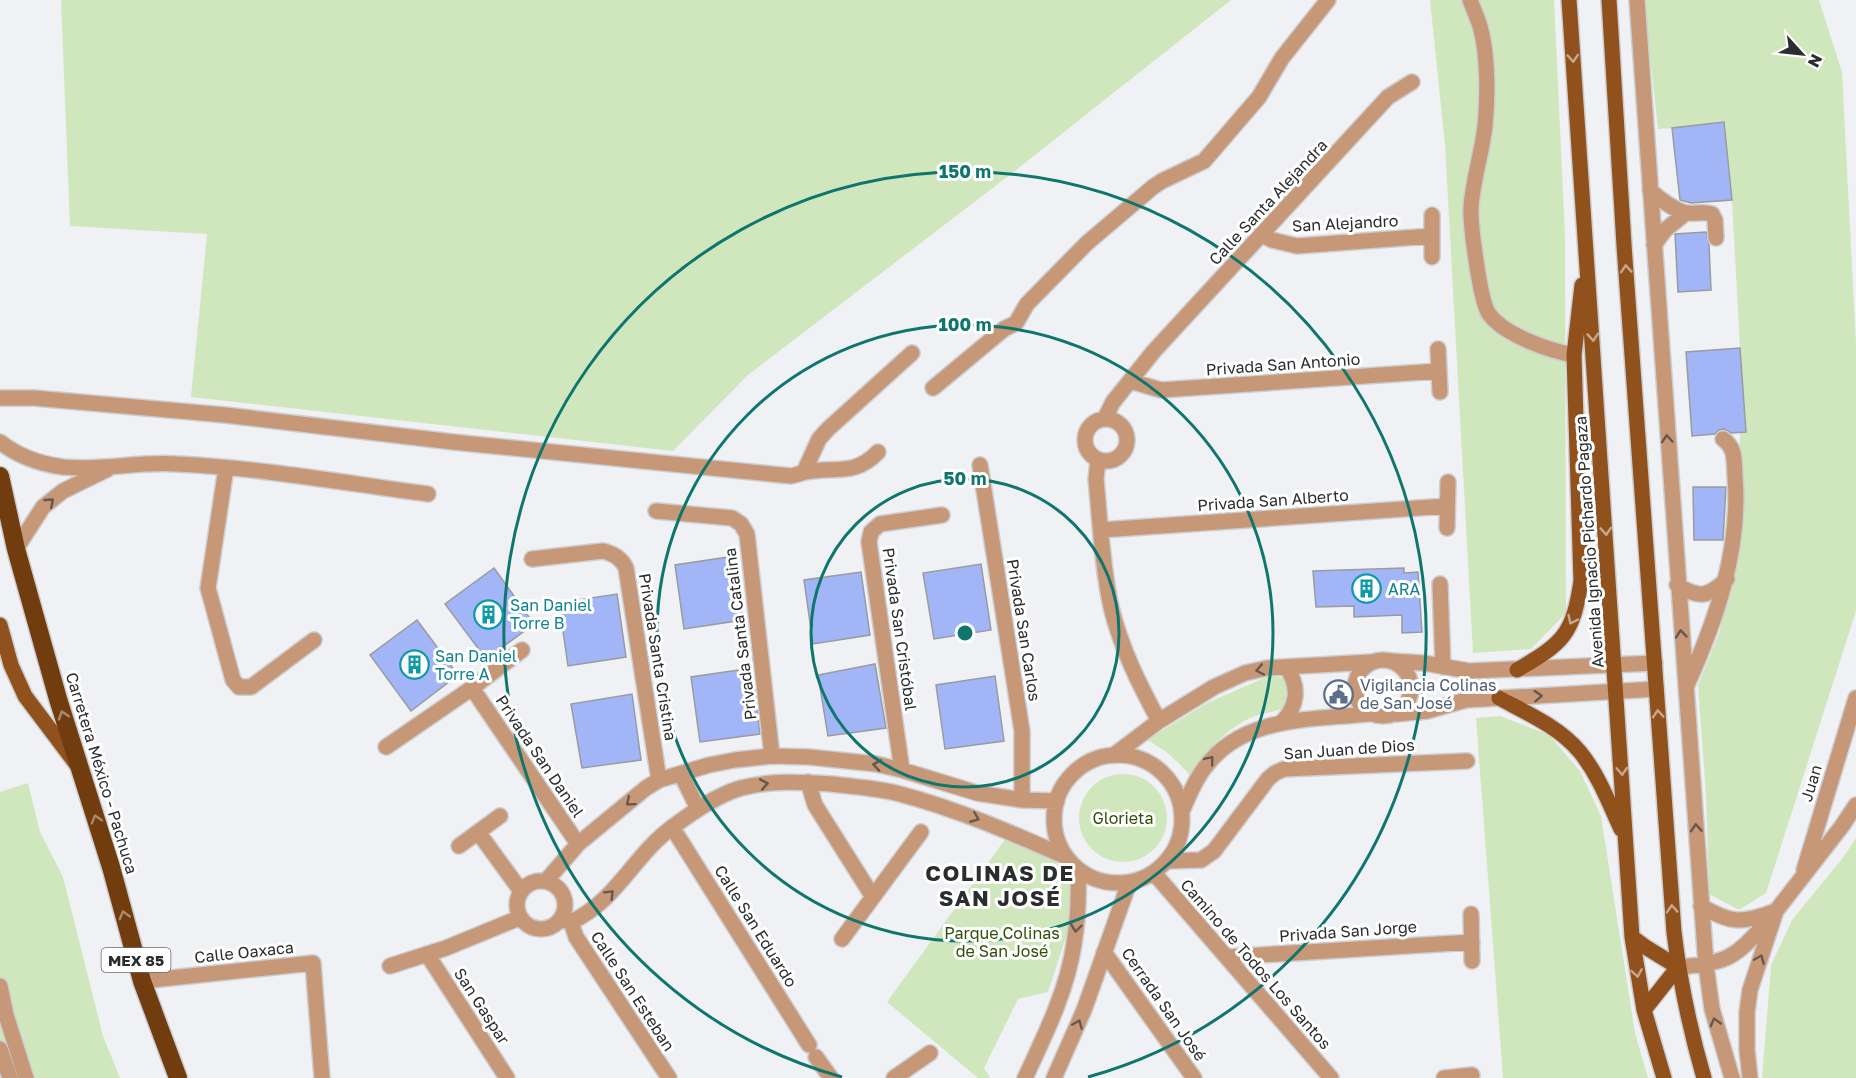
<svg xmlns="http://www.w3.org/2000/svg" width="1856" height="1078" viewBox="0 0 1856 1078" font-family="'Golos Text',sans-serif">
<style>
.green{fill:#d0e7be}
.building{fill:#a1b5f7;stroke:#9a9b9f;stroke-width:1.5}
.lines{fill:none;stroke-linecap:round;stroke-linejoin:round}
.minor-casing{stroke:#ccced1;stroke-width:18}
.major-casing{stroke:#ccced1;stroke-width:18}
.highway-casing{stroke:#ccced1;stroke-width:21}
.minor{stroke:#c69878;stroke-width:15}
.major{stroke:#90511c;stroke-width:15}
.highway{stroke:#723d0e;stroke-width:18}
.oneway{stroke:#c7a88d}
.oneway2{stroke:#69574c}
.oneway3{stroke:#aa8a6e}
.ring{fill:none;stroke:#0f766e;stroke-width:3}
.labels{text-anchor:middle;dominant-baseline:central;stroke-width:6;stroke-linejoin:round;paint-order:stroke}
.shield{fill:#fefefe;stroke:#6a6b6c;stroke-width:1.5}
.shield-label{font-size:15px;font-weight:bold;fill:#2b2c2e}
.street-label{font-size:16px;fill:#2b2c2e;stroke:#fefefe}
.culture-label{font-size:16px;fill:#0d838f;stroke:#fefefe;text-anchor:start}
.service-label{font-size:16px;fill:#4e5e75;stroke:#fefefe;text-anchor:start}
.park-label{font-size:16px;fill:#304e06;stroke:#fefefe}
.district-label{font-size:22px;font-weight:bold;letter-spacing:1.5px;fill:#2b2c2e;stroke:#fefefe}
.centre{fill:#0f766e;stroke:#fefefe;stroke-width:3}
.ring-label{font-size:18px;text-anchor:middle;font-weight:bold;fill:#0f766e;stroke:#fefefe;stroke-width:6;stroke-linejoin:round;paint-order:stroke}
</style>
<rect width="100%" height="100%" fill="#eff1f5"/>
<!-- green -->
<path class="green" d="M61,0H1231L1011,174L748,375L673,451L191,397L207,234L70,226Z
M1430,0H1554L1565,235L1566,613L1531,649L1473,653L1445,145Z
M1644,0H1819L1842,72L1856,344V611L1766,893L1739,910L1709,894L1706,795L1698,685L1719,633L1740,541V348L1732,200L1672,128L1658,129Z
M1269,676C1279,676 1285,677 1291,686L1287,707C1276,712 1266,712 1255,716C1225,728 1207,751 1190,776C1177,759 1165,750 1147,740L1207,703Z
M1500,716L1549,735L1580,771L1601,816L1635,1033L1648,1078H1503L1476,718Z
M1079 818a44 44 0 1 1 88 0a44 44 0 1 1-88 0Z
M28,783L40,832L63,877L103,1036L120,1078H0V792Z
M1006,838C1035,849 1051,854 1072,878L1068,931L1048,992L1018,999L984,1068L990,1078H978L887,1002Z
M1856,838V1078H1762L1771,965L1792,920L1845,855Z"/>
<!-- building -->
<path class="building" d="M1724,122L1732,200L1691,203L1680,200L1672,128Z
M1706,232L1709,244L1711,290L1678,292L1675,234Z
M1740,348L1746,432L1731,433L1724,429L1719,430L1715,434L1692,436L1686,352Z
M1693,487H1726L1723,540H1694Z
M734,556L743,620L684,629L675,565Z
M981,564L991,630L934,639L923,573Z
M494,568L534,624L486,659L445,604Z
M1404,568V573L1418,572L1422,632L1402,633V615L1354,617V606L1316,607L1313,571Z
M861,572L870,635L813,644L804,580Z
M617,594L626,657L568,666L559,603Z
M417,620L458,675L411,711L370,655Z
M875,664L886,728L828,736L818,675Z
M752,668L760,734L700,742L691,677Z
M995,676L1004,741L945,749L936,685Z
M632,694L641,760L582,768L571,704Z"/>
<g class="lines">
<defs>
<path id="minor" d="M1470,0C1473,8 1477,17 1480,26C1488,54 1488,96 1485,126C1482,153 1473,179 1471,207C1470,223 1480,302 1489,314C1504,335 1550,351 1574,355
M1637,0L1706,965L1712,1009L1732,1078
M1650,190C1658,198 1677,212 1687,213C1696,214 1703,211 1712,214L1715,220L1716,238
M1262,235L1272,240L1297,246L1431,236
M1654,245L1665,230L1686,213
M1432,257V215
M1438,349L1440,392
M1130,381L1161,390L1439,371
M933,388L1004,329L1016,323L1027,304L1087,243L1153,187L1162,181L1204,161L1259,97L1282,58L1328,0
M0,398H34L225,415L453,442L791,476C796,475 801,473 806,472C835,466 854,477 878,452
M1105,418L1113,402L1154,351L1388,97L1412,82
M1085 440a21 21 0 1 1 42 0a21 21 0 1 1-42 0Z
M0,442C18,456 40,464 63,467C101,471 140,461 177,464C261,468 345,483 428,494
M1098,460L1096,479C1100,520 1102,566 1111,607C1121,648 1139,684 1159,721
M980,465L1022,731V800
M226,468L208,588L233,680L239,687H251L314,640
M804,472L819,439L828,429L912,353
M656,511L732,518L741,524L747,534L772,756
M1447,528L1448,482
M1101,530L1447,506
M16,549L43,507L63,491L108,469
M532,559L603,551C614,554 621,558 626,568L659,780
M1440,584L1443,667
M1677,585C1700,599 1708,597 1727,579
M1355 688a28 28 0 1 1 56 0a28 28 0 1 1-56 0Z
M1391,661L1424,663L1469,671L1655,663
M1686,687C1716,621 1741,550 1735,476C1734,461 1736,448 1723,439
M472,688L578,844
M1397,714L1427,711L1466,700L1656,689
M1281,723C1298,707 1300,686 1286,667
M386,747L472,688L522,650
M1054 819a64 64 0 1 1 128 0a64 64 0 1 1-128 0Z
M1114,755L1159,721L1214,687L1245,673L1267,668L1371,662
M902,770L869,542L871,532L880,524L942,515
M681,774L698,809
M808,782L815,805L873,897
M1182,811C1189,796 1195,779 1206,766C1244,716 1311,720 1368,714
M672,827L809,1045
M478,832L521,891
M459,846L500,816
M1167,861L1201,860L1214,851L1268,779L1275,773L1284,769L1467,761
M1804,870L1856,698
M1154,873L1331,1078
M517 905a24 24 0 1 1 48 0a24 24 0 1 1-48 0Z
M546,881L578,844L646,788L659,780L709,765L735,760L772,756L809,757L876,764L902,770L977,793L1022,800L1057,801
M1701,906C1730,923 1741,924 1773,912
M1471,914L1472,961
M561,920L571,922C618,900 634,854 674,826C694,811 717,795 741,788C771,780 802,782 832,784C855,787 878,788 900,794C957,809 1012,833 1066,857
M571,922L576,937L669,1078
M842,939L921,832
M1104,952L1194,1078
M427,954L507,1078
M1227,957L1472,942
M390,966L446,948L519,918
M1678,967C1735,963 1737,954 1774,914
M142,981L313,963L322,1078
M0,986L6,1015L26,1078
M0,1049L10,1078
M816,1057L831,1078
M894,1078L930,1053
M1025,1078C1045,1035 1067,991 1074,944C1078,919 1079,895 1078,870
M1054,1078L1084,1010L1129,883
M1444,1078L1472,1075
M1750,1078L1747,1050V1012L1750,990L1776,911L1842,826L1856,805"/>
<path id="major" d="M1569,0L1632,937L1644,1010L1664,1078
M1609,0L1624,245L1674,932C1680,982 1690,1030 1704,1078
M0,625L11,665L25,696L77,765
M1517,670C1563,643 1573,635 1581,581L1574,355L1582,285
M1499,698C1527,713 1559,727 1580,752C1598,774 1609,803 1621,829
M1632,937L1647,948L1678,967
M1644,1010L1678,967"/>
<path id="highway" d="M0,476L16,549L58,699L111,867L142,981L178,1078"/>
</defs>
<!-- minor casing -->
<use href="#minor" class="minor-casing"/>
<!-- major casing -->
<use href="#major" class="major-casing"/>
<!-- highway casing -->
<use href="#highway" class="highway-casing"/>
<!-- minor -->
<use href="#minor" class="minor"/>
<!-- major -->
<use href="#major" class="major"/>
<!-- highway -->
<use href="#highway" class="highway"/>
</g>
<!-- one-way arrows -->
<defs><path id="oneway-chevron" d="M-2-3.5L2.5 0L-2 3.5" fill="none" stroke-width="1.6" stroke-linecap="round" stroke-linejoin="round" transform="scale(1.5)"/></defs>
<g class="oneway">
<use href="#oneway-chevron" transform="translate(1573 58) rotate(86)"/>
<use href="#oneway-chevron" transform="translate(1626 269) rotate(-94)"/>
<use href="#oneway-chevron" transform="translate(1593 337) rotate(86)"/>
<use href="#oneway-chevron" transform="translate(1606 531) rotate(86)"/>
<use href="#oneway-chevron" transform="translate(1572 620) rotate(116)"/>
<use href="#oneway-chevron" transform="translate(1658 714) rotate(-94)"/>
<use href="#oneway-chevron" transform="translate(1622 771) rotate(87)"/>
<use href="#oneway-chevron" transform="translate(1672 909) rotate(-94)"/>
<use href="#oneway-chevron" transform="translate(1637 973) rotate(81)"/>
</g>
<g class="oneway2">
<use href="#oneway-chevron" transform="translate(1667 439) rotate(-94)"/>
<use href="#oneway-chevron" transform="translate(50 502) rotate(-41)"/>
<use href="#oneway-chevron" transform="translate(1681 634) rotate(-95)"/>
<use href="#oneway-chevron" transform="translate(1260 670) rotate(168)"/>
<use href="#oneway-chevron" transform="translate(1538 696) rotate(-3)"/>
<use href="#oneway-chevron" transform="translate(1210 760) rotate(-50)"/>
<use href="#oneway-chevron" transform="translate(877 765) rotate(-171)"/>
<use href="#oneway-chevron" transform="translate(764 784) rotate(-10)"/>
<use href="#oneway-chevron" transform="translate(630 802) rotate(140)"/>
<use href="#oneway-chevron" transform="translate(975 818) rotate(22)"/>
<use href="#oneway-chevron" transform="translate(1696 828) rotate(-94)"/>
<use href="#oneway-chevron" transform="translate(610 894) rotate(-45)"/>
<use href="#oneway-chevron" transform="translate(1076 928) rotate(97)"/>
<use href="#oneway-chevron" transform="translate(1760 959) rotate(-67)"/>
<use href="#oneway-chevron" transform="translate(1715 1022) rotate(-105)"/>
<use href="#oneway-chevron" transform="translate(1078 1024) rotate(-67)"/>
</g>
<g class="oneway3">
<use href="#oneway-chevron" transform="translate(63 715) rotate(-108)"/>
<use href="#oneway-chevron" transform="translate(96 819) rotate(-107)"/>
<use href="#oneway-chevron" transform="translate(124 915) rotate(-105)"/>
</g>
<!-- distance rings -->
<g class="ring">
<circle cx="965" cy="633" r="154"/>
<circle cx="965" cy="633" r="308"/>
<path d="M842 1077A461 461 0 1 1 1088 1077"/>
</g>
<!-- icons -->
<defs>
<symbol id="building-ring" viewBox="-11 -11 22 22"><circle r="9.5" fill="#fefefe" stroke="#0f9aa8" stroke-width="1.5"/><path d="M-4-6H4V6H1V3H-1V6H-4ZM-2.5-4.3h1.7v1.8h-1.7ZM.8-4.3h1.7v1.8H.8ZM-2.5-1h1.7V.8h-1.7ZM.8-1h1.7V.8H.8Z" fill="#0f9aa8"/></symbol>
<symbol id="civic-ring" viewBox="-11 -11 22 22"><circle r="9.5" fill="#fefefe" stroke="#5c6f8a" stroke-width="1.5"/><path d="M-.6-6.5H3V-4.5H.6V-3L4-1V1h2V6H-6V1h2V-1L-.6-3ZM-1.2 2.5V6h2.4V2.5Z" fill="#5c6f8a"/></symbol>
</defs>
<g fill-rule="evenodd">
<use href="#building-ring" x="1350" y="572" width="33" height="33"/>
<use href="#building-ring" x="472" y="598" width="33" height="33"/>
<use href="#building-ring" x="398" y="648" width="33" height="33"/>
<use href="#civic-ring" x="1322" y="678" width="33" height="33"/>
</g>
<g class="labels">
<!-- shield labels -->
<rect class="shield" x="101.5" y="948" width="69" height="24" rx="4.5"/>
<g class="shield-label">
<text x="136" y="960">MEX 85</text>
</g>
<!-- street labels -->
<g class="street-label">
<text transform="translate(1268 202) rotate(-47)">Calle Santa Alejandra</text>
<text transform="translate(1345 223) rotate(-3)">San Alejandro</text>
<text transform="translate(1283 364) rotate(-4)">Privada San Antonio</text>
<text transform="translate(1273 500) rotate(-4)">Privada San Alberto</text>
<text transform="translate(1589 542) rotate(-94)">Avenida Ignacio Pichardo Pagaza</text>
<text transform="translate(900 629) rotate(82)">Privada San Cristóbal</text>
<text transform="translate(1024 630) rotate(81)">Privada San Carlos</text>
<text transform="translate(740 634) rotate(-97)">Privada Santa Catalina</text>
<text transform="translate(658 657) rotate(81)">Privada Santa Cristina</text>
<text transform="translate(1349 749) rotate(-4)">San Juan de Dios</text>
<text transform="translate(540 756) rotate(56)">Privada San Daniel</text>
<text transform="translate(102 773) rotate(73)">Carretera México - Pachuca</text>
<text transform="translate(1811 783) rotate(-73)">Juan</text>
<text transform="translate(756 926) rotate(58)">Calle San Eduardo</text>
<text transform="translate(1348 931) rotate(-4)">Privada San Jorge</text>
<text transform="translate(244 952) rotate(-6)">Calle Oaxaca</text>
<text transform="translate(1256 964) rotate(49)">Camino de Todos Los Santos</text>
<text transform="translate(633 991) rotate(57)">Calle San Esteban</text>
<text transform="translate(1164 1004) rotate(55)">Cerrada San José</text>
<text transform="translate(482 1006) rotate(57)">San Gaspar</text>
</g>
<!-- culture labels -->
<g class="culture-label">
<text x="1388" y="589">ARA</text>
<text x="510" y="605">San Daniel<tspan x="510" dy="18">Torre B</tspan></text>
<text x="435" y="656">San Daniel<tspan x="435" dy="18">Torre A</tspan></text>
</g>
<!-- service labels -->
<g class="service-label">
<text x="1360" y="685">Vigilancia Colinas<tspan x="1360" dy="18">de San José</tspan></text>
</g>
<!-- park labels -->
<g class="park-label">
<text x="1123" y="818">Glorieta</text>
<text x="1002" y="933">Parque Colinas<tspan x="1002" dy="18">de San José</tspan></text>
</g>
<!-- district labels -->
<g class="district-label">
<text x="1000" y="872">COLINAS DE<tspan x="1000" dy="25">SAN JOSÉ</tspan></text>
</g>
</g>
<circle cx="965" cy="633" r="9" class="centre"/>
<g class="ring-label">
<text x="965" y="178">150 m</text>
<text x="965" y="331">100 m</text>
<text x="965" y="485">50 m</text>
</g>
<!-- north arrow -->
<g transform="translate(1802 54) rotate(117)" stroke="#fefefe" stroke-width="4.5" paint-order="stroke">
<path d="M0-4.5L10 22L0 15L-10 22Z" fill="#2b2c2e"/>
<text y="-9" font-size="16" font-weight="bold" text-anchor="middle" fill="#2b2c2e">N</text>
</g>
</svg>
